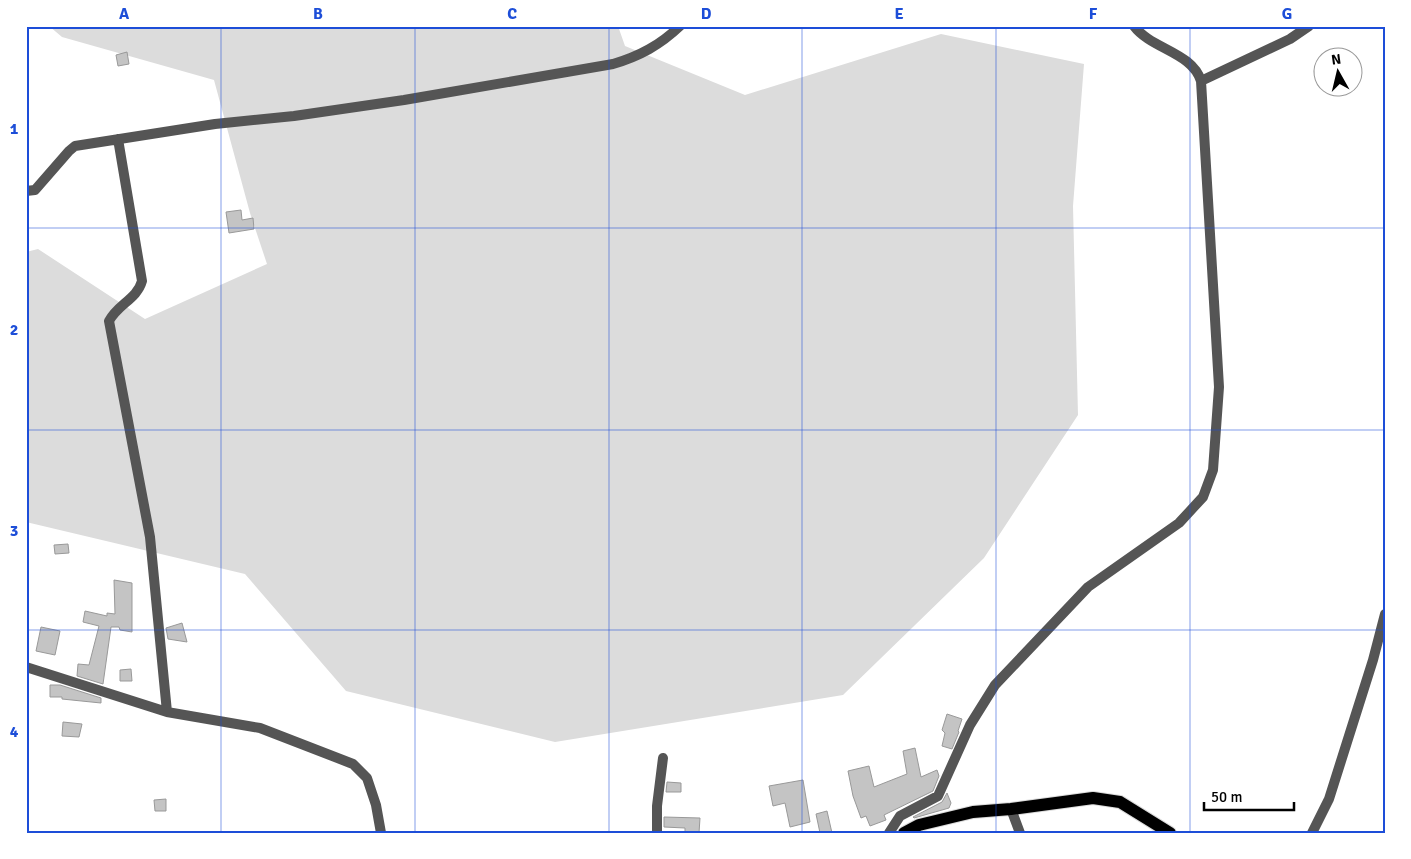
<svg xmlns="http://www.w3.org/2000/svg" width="1411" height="859" viewBox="0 0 1411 859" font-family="Signika,sans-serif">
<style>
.green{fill:#dcdcdc}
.building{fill:#c4c4c4;stroke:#999}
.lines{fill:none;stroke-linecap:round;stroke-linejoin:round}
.primary-casing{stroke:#dbdbdb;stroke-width:14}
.street{stroke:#555;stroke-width:10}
.primary{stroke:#000;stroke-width:12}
.grid{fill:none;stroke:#1d4ed8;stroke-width:1;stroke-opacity:0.55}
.neatline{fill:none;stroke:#1d4ed8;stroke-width:2}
.grid-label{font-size:16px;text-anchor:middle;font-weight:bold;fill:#1d4ed8}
</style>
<rect width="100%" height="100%" fill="#fff"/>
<!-- green -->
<path class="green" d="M49,26H618L625,46L745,95L941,34L1084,64L1073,206L1078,415L984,558L843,695L555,742L346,691L245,574L26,522V252L38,249L145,319L267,264L250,213L214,80L62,37Z"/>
<!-- building -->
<path class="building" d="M127,52L129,64L118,66L116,55Z
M241,210L242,220L253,218L254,229L229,233L226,212Z
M68,544L69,553L55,554L54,545Z
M114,580L132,583V632L120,630L119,627H111L103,684L77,676L78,664L89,665L99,626L83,622L85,611L107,616V613L115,614Z
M182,623L187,642L168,639L166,628Z
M41,627L60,631L55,655L36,651Z
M131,669L132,681H120V670Z
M50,685H60L101,698V703L62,699V697H50Z
M947,714L962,719L958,731L959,732L952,749L942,746L945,733L942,730Z
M63,722L82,724L79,737L62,736Z
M915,748L921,777L937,770L939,776L933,791L884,815L886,820L870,826L866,816L861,818L853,796L848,771L869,766L874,787L907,774L903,751Z
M803,780L810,822L790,827L785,803L773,806L769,786Z
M667,782L681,783V792H666Z
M947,793L951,803L949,808L914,818L913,817L942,802Z
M166,799V811H155L154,800Z
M827,811L832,833H820L816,814Z
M664,817L700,818L699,833H685V828L664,827Z"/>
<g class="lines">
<defs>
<path id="primary" d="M904,833L919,825L973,812L1011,809L1093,798L1120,802L1170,833"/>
</defs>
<!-- primary casing -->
<use href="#primary" class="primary-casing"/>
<!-- street -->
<path class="street" d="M1201,81L1290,39L1309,26
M118,139L142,281C137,299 118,304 109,321L150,537L167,712
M26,191L35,190L69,151L75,146L215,124L294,116L404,100L613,64C640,56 660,45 680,26
M26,667L167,712L260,728L353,764L367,778L376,805L381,833
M1011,809L1020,833
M657,833V806L663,758
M889,833L900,816L938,796L970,725L995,685L1088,587L1179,523L1203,497L1213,470L1219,387L1201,81C1192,52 1151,49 1134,26
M1312,833L1329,799L1373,660L1385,614"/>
<!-- primary -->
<use href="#primary" class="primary"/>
</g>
<!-- grid -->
<path class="grid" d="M221,26V833M415,26V833M609,26V833M802,26V833M996,26V833M1190,26V833M26,228H1385M26,430H1385M26,630H1385"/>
<!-- border -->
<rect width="1411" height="859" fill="none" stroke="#ffffff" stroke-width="55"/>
<!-- north arrow -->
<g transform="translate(1338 72) rotate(352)"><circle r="24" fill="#ffffff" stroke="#999999"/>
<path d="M0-4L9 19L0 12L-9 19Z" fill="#000000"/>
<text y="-8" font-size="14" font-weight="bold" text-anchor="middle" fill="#000000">N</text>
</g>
<!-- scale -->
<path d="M1204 802v8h90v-8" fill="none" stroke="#000000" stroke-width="2.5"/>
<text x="1211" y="802" font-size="15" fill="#000000" stroke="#ffffff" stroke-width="4" paint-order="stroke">50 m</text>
<rect x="28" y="28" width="1356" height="804" class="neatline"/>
<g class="grid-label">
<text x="124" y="19">A</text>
<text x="318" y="19">B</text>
<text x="512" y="19">C</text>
<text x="706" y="19">D</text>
<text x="899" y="19">E</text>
<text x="1093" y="19">F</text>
<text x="1287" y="19">G</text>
<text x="14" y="134">1</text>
<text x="14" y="335">2</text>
<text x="14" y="536">3</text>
<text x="14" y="737">4</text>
</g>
</svg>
